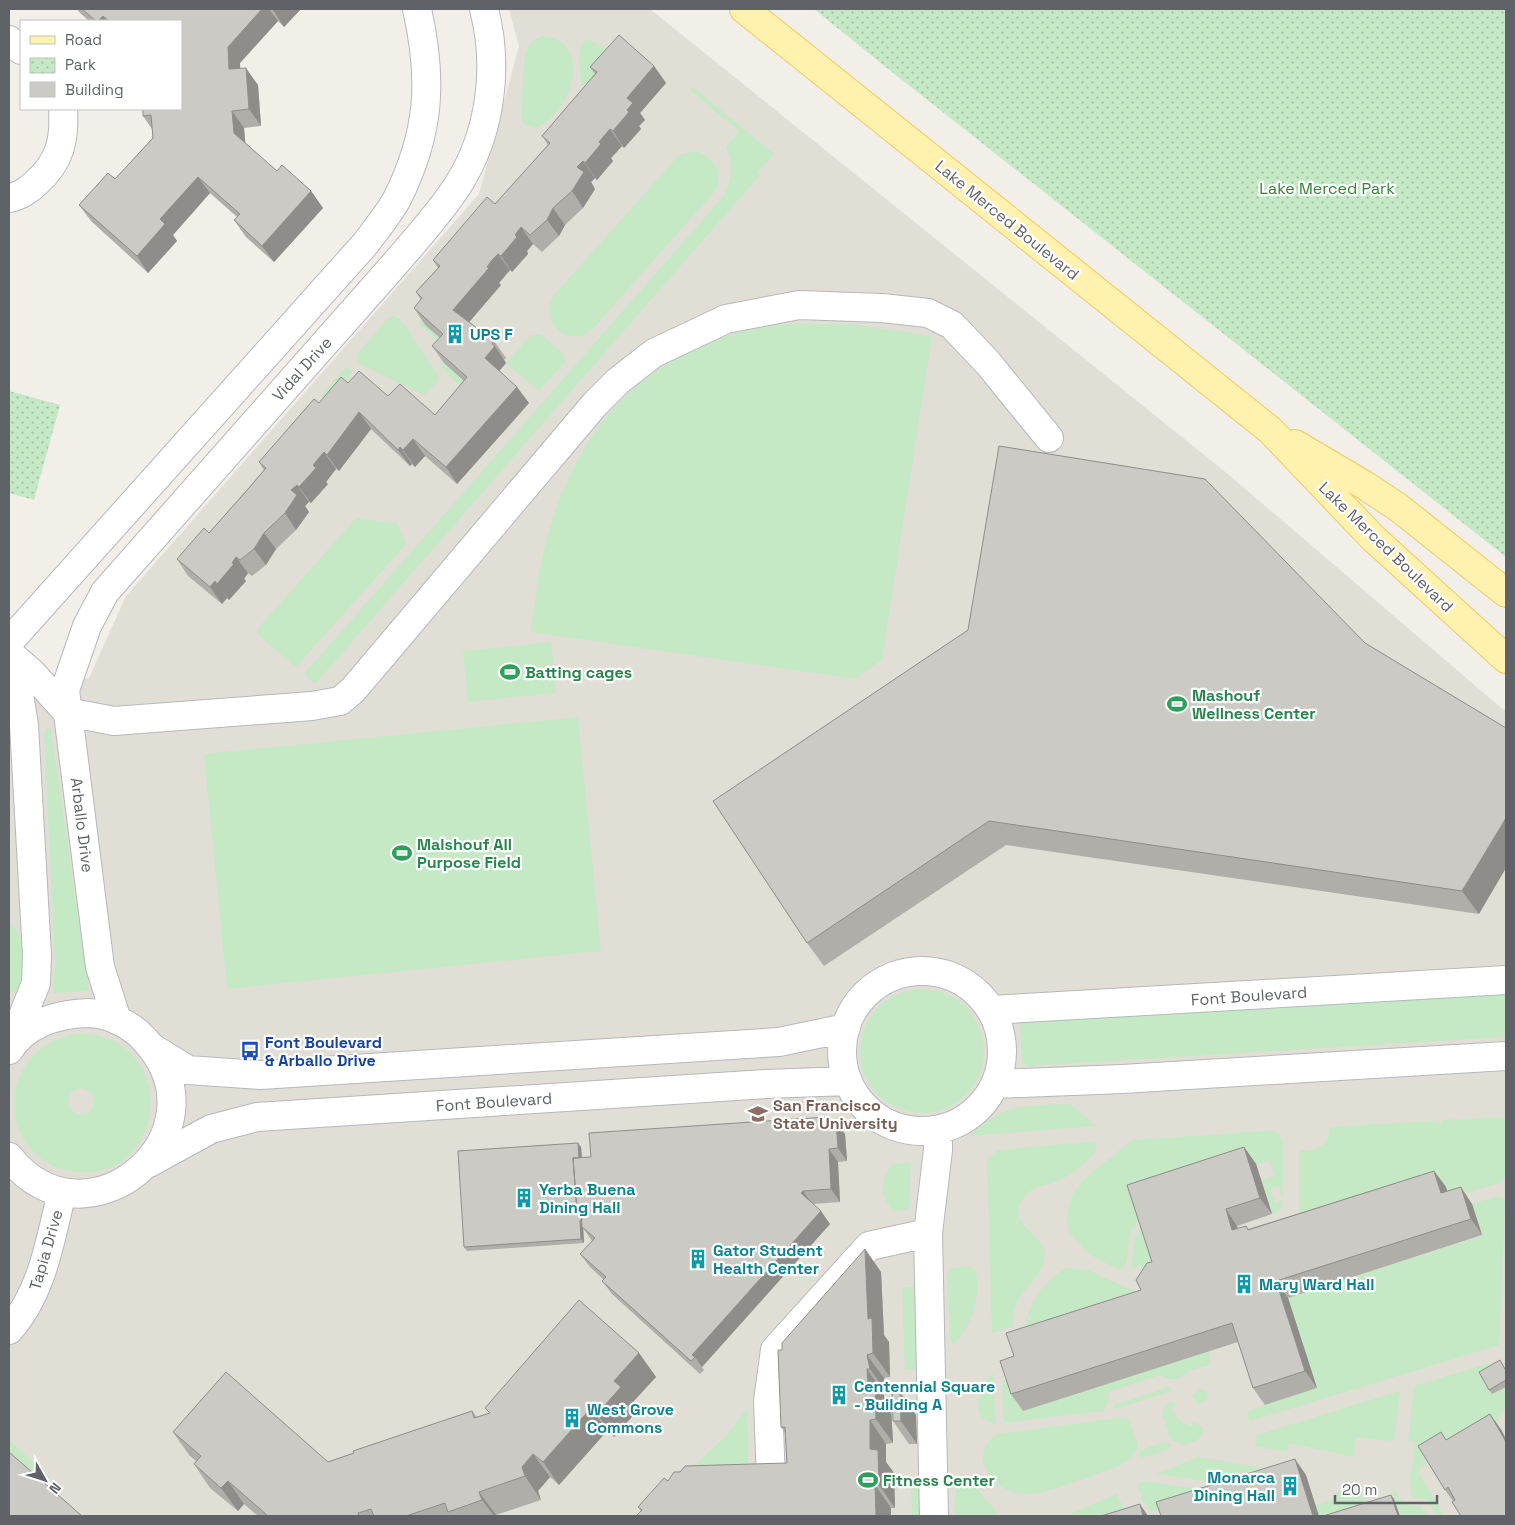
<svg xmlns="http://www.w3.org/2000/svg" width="1515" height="1525" viewBox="0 0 1515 1525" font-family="'Space Grotesk',sans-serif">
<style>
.education{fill:#e1ded6}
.green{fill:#c5e8c5;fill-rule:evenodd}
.park{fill:url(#park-dots)}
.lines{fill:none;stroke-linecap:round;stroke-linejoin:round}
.minor-casing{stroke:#b5b8bc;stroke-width:30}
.major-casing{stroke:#f2c960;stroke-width:30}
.minor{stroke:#fff;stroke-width:28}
.major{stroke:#fff2af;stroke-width:28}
.wall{fill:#afaea9}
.shaded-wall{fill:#8f8d8a}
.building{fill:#cccac5;stroke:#8f8d8a}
.labels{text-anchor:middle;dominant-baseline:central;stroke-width:4.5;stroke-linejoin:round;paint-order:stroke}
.park-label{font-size:16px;fill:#348238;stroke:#fff}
.street-label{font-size:16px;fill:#5f6368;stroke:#fff}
.culture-label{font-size:16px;font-weight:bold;fill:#0d838f;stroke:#fff;text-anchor:start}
.leisure-label{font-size:16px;font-weight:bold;fill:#27864d;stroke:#fff;text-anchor:start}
.transit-label{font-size:16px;font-weight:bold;fill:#164399;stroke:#fff;text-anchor:start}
.education-label{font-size:16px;font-weight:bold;fill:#785e54;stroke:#fff;text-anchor:start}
</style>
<defs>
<pattern id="park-dots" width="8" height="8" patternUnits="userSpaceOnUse" patternTransform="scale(1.25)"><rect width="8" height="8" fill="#c5e8c5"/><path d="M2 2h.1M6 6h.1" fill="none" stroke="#a3c0a4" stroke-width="1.8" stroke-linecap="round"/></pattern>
</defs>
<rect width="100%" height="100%" fill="#f1efe8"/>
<!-- education -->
<path class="education" d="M509,9H650L1229,475L1506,712V1516H9V687L89,678L126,596L479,194L519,46Z"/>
<!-- green -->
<path class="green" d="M541,36C594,37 574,117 533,128L524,124L521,118L525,53L531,42Z
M589,40L600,45L621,63L593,88L581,84C581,73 576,48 584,41Z
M693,87L774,154L758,172L760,175L315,684L304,674L722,198C732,181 734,165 726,147L739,131L690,90Z
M696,151C715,158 724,173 715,191L590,332C565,347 539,320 554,295L679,155Z
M394,316L400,319L405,325L438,375V381L424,395L362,365L357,360L358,353L389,317Z
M421,321L455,351L479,394L475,399L448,375L440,362L449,351L418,323Z
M782,324H850L932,336L882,660L855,679L531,632C535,602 538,571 546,542C578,419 655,342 782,324Z
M540,334L564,354L565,362L539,391L506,363L530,336Z
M346,367L353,370L345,386L400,407L409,397L423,403L442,420L329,402L321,395Z
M356,518L398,524L406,544L296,667L256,633L260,626Z
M551,642L556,693L468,702L463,651Z
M578,717L601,951L227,989L204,754Z
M47,727L51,731L89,991L53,993L55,962L44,733Z
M9,923C28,935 23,968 20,987L13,992H9Z
M860 1051a62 62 0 1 1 124 0a62 62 0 1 1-124 0Z
M1506,993V1037L1027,1066L1022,1063L1020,1025L1023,1022Z
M82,1033C188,1041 162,1193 66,1170C46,1166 29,1151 20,1133C0,1085 33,1037 82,1033ZM82,1088L91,1092L95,1101L89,1113L79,1115L71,1110L68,1100L72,1091Z
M1070,1104L1097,1126L969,1136C1003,1104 1025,1105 1070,1104Z
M1502,1117L1506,1122V1177L1499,1183L1449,1198L1445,1187L1299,1221V1151C1316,1150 1331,1148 1329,1127L1433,1121L1434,1123H1441L1442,1120Z
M1266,1131L1278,1132L1283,1141V1205L1279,1212L1272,1214L1261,1180L1274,1176L1270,1160L1256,1165L1255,1162L1137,1200L1142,1216L1130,1232L1127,1261L1121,1271L1122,1269L1119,1270L1089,1254L1070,1234L1067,1222L1068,1208L1073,1194L1083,1180L1132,1140ZM1279,1186L1283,1200L1275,1203L1270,1189Z
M1095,1141L1097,1148C1090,1161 1067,1179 1052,1183C1041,1187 1033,1186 1025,1196C1003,1224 1044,1233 1045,1255C1045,1272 1025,1287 1018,1301C1013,1310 1013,1321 1012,1331L1011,1327L992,1333L987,1159L998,1150Z
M911,1163L909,1209L895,1212C879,1198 880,1179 892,1164Z
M1499,1196L1504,1199L1505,1203L1499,1345L1250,1421L1247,1416L1248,1411L1265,1405L1288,1298L1482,1236L1472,1204Z
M1145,1224L1161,1275L1138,1265L1135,1269L1131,1267C1135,1250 1131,1236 1145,1224Z
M970,1266L975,1269C982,1290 972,1331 953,1344L950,1339L947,1275L952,1268Z
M1068,1268L1088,1270L1138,1293L1026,1327L1027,1317L1028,1320L1031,1319L1030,1316L1027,1317C1032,1299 1050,1274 1068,1268Z
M902,1287H917L919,1369L905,1370Z
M1210,1351V1362L1207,1366L1188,1371L1179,1379H1168L1160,1375L1108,1392L1109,1400L1104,1411L1004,1423L1002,1380Z
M1486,1364H1503L1492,1394L1506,1387V1405L1497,1421L1498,1425L1422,1467L1424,1447L1419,1473L1444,1516H1437L1428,1500L1412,1497L1410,1482L1415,1442L1408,1441L1414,1386Z
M993,1373L996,1424L983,1419C972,1404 982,1383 993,1373Z
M1169,1387L1171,1388L1169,1392L1115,1409L1113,1407L1114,1405Z
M1200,1388L1207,1392L1208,1399L1199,1404L1193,1396Z
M1400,1391L1394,1441L1356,1438L1353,1457L1289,1443L1287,1452L1255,1446L1257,1435Z
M1171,1401L1176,1405L1172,1410L1179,1420L1191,1426L1194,1422L1203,1428C1203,1441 1193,1442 1183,1445L1170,1439L1162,1412Z
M747,1409L749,1488L651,1516L663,1495L726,1436Z
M1119,1418L1129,1419L1138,1445L1132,1457L1121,1465C1098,1473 1051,1493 1029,1494C1013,1495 990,1484 985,1468C980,1454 985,1443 996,1434Z
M9,1440L50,1477L40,1488L9,1458Z
M1165,1442L1171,1445L1169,1449L1145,1457H1140V1450Z
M1198,1457L1306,1475L1236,1497L1229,1479L1217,1483L1156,1474Z
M917,1475L922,1476V1516H912L911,1483Z
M961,1477L971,1482L1000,1516H954L957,1481Z
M1142,1481L1219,1492L1149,1512L1146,1502L1143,1503L1138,1485Z
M1394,1486L1400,1500H1404L1407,1505L1420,1506L1430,1516H1400L1394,1499Z
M1336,1491L1369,1499L1367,1508L1341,1516H1319L1316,1505L1334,1499Z
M1117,1494L1124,1509C1109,1512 1085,1524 1071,1513Z"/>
<!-- park -->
<path class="park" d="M814,9H1506V557L882,64Z
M9,391L60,405L34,500L9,493Z"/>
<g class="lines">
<defs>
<path id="minor" d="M9,40L21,50
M9,198C18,197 29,190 36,183C60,162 65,140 63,109
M9,642L366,243C376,229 389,214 397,199C430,133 433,80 417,9
M9,653L32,673L67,712
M9,660L16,676L24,725L37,955L36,983L13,1041
M67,712L114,721L312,706L340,701L353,690L595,404L618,381L654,353L726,319L799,305L882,308L928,313L952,325L988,363L1049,438
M842 1051a80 80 0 1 1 160 0a80 80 0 1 1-160 0Z
M991,1010L1506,980
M117,1020L100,967L65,690L87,626L105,592L394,265C416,239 440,213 458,185C491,133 499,67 484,9
M154,1049L188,1070L260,1075L779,1042L846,1028
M9,1050C26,1023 58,1014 88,1013C108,1013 132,1025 145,1040C231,1133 87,1256 9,1157
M995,1084L1122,1079L1506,1056
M149,1163L211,1129L257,1117L766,1084L848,1081
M928,1233L934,1516
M9,1330C43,1292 50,1240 62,1192
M771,1482L768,1401L775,1350L869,1246L928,1233L938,1150V1130"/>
<path id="major" d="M744,9L1270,430L1373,538L1506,659
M1295,444L1366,486L1399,508L1506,593"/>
</defs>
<!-- minor casing -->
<use href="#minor" class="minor-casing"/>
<!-- major casing -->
<use href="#major" class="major-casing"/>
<!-- minor -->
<use href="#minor" class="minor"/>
<!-- major -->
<use href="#major" class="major"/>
</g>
<!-- wall -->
<path class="wall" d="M77,9H301L284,27L278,21L240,63V68L258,85L261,126L244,128L245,143L277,171L311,191L323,208L274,262L246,237L234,220L237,217L210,193L173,235L177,241L148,273L91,221L79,205L115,179L153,138L152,129L143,116L181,21H89L80,13Z
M654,66L666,83L640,113L645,120L639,126L641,129L624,148L622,146L616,153L611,158L613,161L597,180L595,178L591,182L595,189L583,208L565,225L559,236L542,252L533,244L527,251L528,254L512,272L510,270L504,277L499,283L501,285L469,322L494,341L506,358L504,360L506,363L499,371L529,403L457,484L425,456L415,467L412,464L410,466L371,429L339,471L336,469L326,482L328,484L311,503L309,502L305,506L309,512L296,530L276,549L266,565L252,576L248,573L244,579L246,581L229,600L227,598L222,604L188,576L177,559L209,533L264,470L259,462L319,403L348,383L388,396L435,415L464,381L444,363L432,346L440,338L425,325L414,308L421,300L416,292L438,268L433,260L495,204L548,145L542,136L595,74L590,67Z
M1205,479L1479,914L1006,845L824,966L807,943Z
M827,1117L830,1122L845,1134L847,1161L838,1162L840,1202L813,1204L830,1224L702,1367L704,1370L700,1374L612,1294L602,1281L604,1280L590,1267L580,1254L592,1241L583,1228L584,1243L467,1251L464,1247L578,1143L581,1147L582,1158L591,1157Z
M1244,1147L1256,1164L1272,1214L1237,1226L1238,1229L1246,1226L1248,1229L1434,1171L1446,1187L1447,1192L1472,1204L1482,1235L1288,1298L1317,1388L1265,1405L1253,1388L1238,1342L1023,1411L1011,1394L1014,1356L1141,1290Z
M865,1249L881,1272L884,1335L889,1342L890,1377L884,1378L886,1392H883L884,1397L891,1408L893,1443L886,1444V1462L894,1473L895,1508L641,1511L638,1507L668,1481L787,1463L785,1433L781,1427L782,1350Z
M639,1353L656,1377L632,1403L638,1410L614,1437L607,1431L559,1485L550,1477L538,1491L541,1500L496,1515V1516H258L244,1504L238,1511L210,1488L194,1464L196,1461L189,1455L173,1432L328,1462L472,1411L477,1417L489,1413L485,1408Z
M1500,1360L1506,1370V1387L1492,1394L1489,1390Z
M900,1392L916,1415L917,1444H909L893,1421Z
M1490,1414L1502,1431L1506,1516L1453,1501L1445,1490L1447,1440Z"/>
<!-- shaded-wall -->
<path class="shaded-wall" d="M262,9H269L278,21L240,63L241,86L229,69L228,47Z
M274,9H301L284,27L273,10Z
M103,16L107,21H98Z
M654,66L666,83L640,113L645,120L639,126L641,129L624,148L613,131L627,110V98Z
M246,68L258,85L261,126L249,109Z
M232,111L244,128L246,150L234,133Z
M610,129L622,146L611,158L613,161L597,180L585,163L599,142Z
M583,161L595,178L591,182L595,189L583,208L572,191L577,167Z
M198,177L210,193L173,235L177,241L148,273L137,256L160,219Z
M311,191L323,208L274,262L262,246Z
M553,208L565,225L559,236L547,220Z
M521,227L533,244L527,251L528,254L512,272L501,256L515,235Z
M498,254L510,270L499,283L501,285L465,327L453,310L487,267Z
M495,346L506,363L496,375L485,358Z
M517,387L529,403L457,484L446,467Z
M359,412L371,429L339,471L327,455Z
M413,439L425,456L415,467L403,450Z
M400,447L412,464L410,466L398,450Z
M324,452L336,469L326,482L328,484L311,503L299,487L313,465Z
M297,485L309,502L305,506L309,512L296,530L285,513L291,490Z
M264,533L276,549L266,565L254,549Z
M236,557L248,573L244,579L246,581L229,600L217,584Z
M215,581L227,598L222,604L210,587Z
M1506,818V868L1479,914L1462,891Z
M836,1121L845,1134L847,1161L838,1148Z
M578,1143L581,1147L586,1217L583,1213Z
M1244,1147L1256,1164L1272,1214L1260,1198Z
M829,1149L838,1162L840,1202L831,1189Z
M1434,1171L1446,1187L1453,1210L1441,1193Z
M1461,1187L1472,1204L1482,1235L1471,1219Z
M803,1191L812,1204L801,1193Z
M1226,1209L1237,1226L1244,1247L1232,1230Z
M821,1211L830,1224L702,1367L695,1357L692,1355Z
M580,1220L583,1225L584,1243L581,1239Z
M865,1249L881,1272L884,1335L889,1342L890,1377L873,1353L868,1319Z
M1276,1281L1288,1298L1317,1388L1305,1371Z
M639,1353L656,1377L632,1403L638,1410L614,1437L597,1414L614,1381Z
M867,1355L884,1378L886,1392L870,1369Z
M867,1369L883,1392L884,1397L891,1408L893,1443L876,1419L868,1384Z
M900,1392L916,1415L917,1444L901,1421Z
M591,1408L607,1431L559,1485L543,1462Z
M1490,1414L1502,1431L1506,1439V1442Z
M870,1420L886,1444V1462L894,1473L895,1508L879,1485L870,1449Z
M533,1454L550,1477L538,1491L541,1500L525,1476L522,1467Z
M1295,1459L1306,1475L1319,1516H1313Z
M228,1481L244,1504L238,1511L221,1488Z
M875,1485L891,1508V1516H876Z
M479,1492L496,1515V1516H494L482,1500Z
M1391,1495L1394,1499L1400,1516H1398Z
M1140,1504L1148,1516H1143Z"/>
<!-- building -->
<path class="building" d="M82,9H262L228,47L229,69L246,68L249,109L232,111L234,133L277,171L282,165L311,191L262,246L234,220L240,214L198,177L160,219L165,224L137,256L79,205L108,173L115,179L153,138L151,115L143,116V109H181V21H109L103,16L98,21H96Z
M619,35L654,66L627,98L633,103L627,110L629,112L613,131L610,129L604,136L599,142L601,144L585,163L583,161L577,167L584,172L572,191L553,208L547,220L530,235L521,227L515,235L517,237L501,256L498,254L492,260L487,267L489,268L453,310L494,341L492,344L495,346L485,358L517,387L446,467L413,439L403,450L400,447L398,450L359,412L327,455L324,452L313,465L316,468L299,487L297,485L291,490L297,495L285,513L264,533L254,549L240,560L236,557L232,563L234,564L217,584L215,581L210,587L177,559L204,528L209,533L249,488L266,468L259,462L314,399L319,403L341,377L348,383L359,371L388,396L400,384L435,415L467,377L432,346L443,334L414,308L422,298L416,292L440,266L433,260L487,197L495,204L550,143L542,136L597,72L590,67Z
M999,446L1205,479L1365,643L1506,728V818L1462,891L989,821L807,943L713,801L968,630Z
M827,1117V1122L836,1121L838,1148L829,1149L831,1189L803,1191L801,1193L821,1211L692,1355L695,1357L691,1361L602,1281L606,1277L580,1254L595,1238L582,1227L581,1211H577L573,1158L591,1157L589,1133Z
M578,1143L579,1158H573L577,1211L582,1218V1220H580L581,1239L464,1247L458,1151Z
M1244,1147L1260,1198L1226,1209L1232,1230L1246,1226L1248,1230L1434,1171L1441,1193L1461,1187L1471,1219L1276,1281L1305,1371L1253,1388L1232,1323L1011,1394L1000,1361L1014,1356L1006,1333L1141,1290L1136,1280L1147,1263L1152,1262L1127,1185Z
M865,1249L868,1319L872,1318L873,1353L867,1355L870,1369H867L868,1384H875L876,1419L870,1420V1449L878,1450L879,1485H875L876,1516H636L642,1510L638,1507L664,1478L668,1481L674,1472H680L685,1466L787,1463L785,1427H781L778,1350H782V1343Z
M579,1300L639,1353L614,1381L621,1387L597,1414L591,1408L543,1462L533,1454L522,1467L525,1476L479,1492L482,1500L448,1512L445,1503L406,1516H374L371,1509L358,1513L359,1516H268L228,1481L221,1488L194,1464L201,1456L173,1432L226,1372L328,1462L354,1453L353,1451L472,1411L474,1418L490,1413L485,1408Z
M1500,1360L1506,1371V1380L1489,1390L1479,1372Z
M892,1392H900L901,1421H893Z
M1490,1414L1506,1442V1516H1461L1452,1502L1455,1500L1448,1487L1445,1490L1418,1446L1441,1432L1446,1440Z
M9,1452L82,1516H9Z
M1295,1459L1313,1516H1161L1156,1502Z
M1391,1495L1398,1516H1323Z
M1140,1504L1143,1516H1101Z"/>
<!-- icons -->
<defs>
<symbol id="building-bare" viewBox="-9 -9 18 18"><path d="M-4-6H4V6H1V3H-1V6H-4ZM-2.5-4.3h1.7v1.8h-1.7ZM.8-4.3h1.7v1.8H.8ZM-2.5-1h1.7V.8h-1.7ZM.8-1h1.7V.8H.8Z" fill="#0f9aa8" stroke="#fff" stroke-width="2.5" paint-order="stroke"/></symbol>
<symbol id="stadium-bare" viewBox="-9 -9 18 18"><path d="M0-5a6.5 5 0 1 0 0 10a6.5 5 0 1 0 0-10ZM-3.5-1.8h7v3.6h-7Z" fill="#2e9e5b" stroke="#fff" stroke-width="2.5" paint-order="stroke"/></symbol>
<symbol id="bus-bare" viewBox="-9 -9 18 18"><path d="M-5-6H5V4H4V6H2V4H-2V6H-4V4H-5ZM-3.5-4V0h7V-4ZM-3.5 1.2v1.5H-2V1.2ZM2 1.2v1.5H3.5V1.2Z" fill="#1a4fb4" stroke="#fff" stroke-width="2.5" paint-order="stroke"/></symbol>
<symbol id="university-bare" viewBox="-9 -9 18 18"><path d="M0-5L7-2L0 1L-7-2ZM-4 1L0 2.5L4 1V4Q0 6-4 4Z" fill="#8d6e63" stroke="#fff" stroke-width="2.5" paint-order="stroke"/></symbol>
</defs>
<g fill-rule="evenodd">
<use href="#building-bare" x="441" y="320" width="28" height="28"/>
<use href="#stadium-bare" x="496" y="658" width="28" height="28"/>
<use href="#stadium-bare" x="1163" y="690" width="28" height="28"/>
<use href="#stadium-bare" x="388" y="839" width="28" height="28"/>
<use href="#bus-bare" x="236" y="1037" width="28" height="28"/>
<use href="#university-bare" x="744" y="1100" width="28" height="28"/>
<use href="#building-bare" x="510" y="1184" width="28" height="28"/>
<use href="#building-bare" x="684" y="1245" width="28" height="28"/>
<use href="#building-bare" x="1230" y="1270" width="28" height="28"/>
<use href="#building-bare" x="825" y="1381" width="28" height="28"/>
<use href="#building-bare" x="558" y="1404" width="28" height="28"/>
<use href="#stadium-bare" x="854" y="1466" width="28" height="28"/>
<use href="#building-bare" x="1276" y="1472" width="28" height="28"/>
</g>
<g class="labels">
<!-- park labels -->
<g class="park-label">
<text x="1327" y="188">Lake Merced Park</text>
</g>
<!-- street labels -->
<g class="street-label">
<text transform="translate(1007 220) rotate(39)">Lake Merced Boulevard</text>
<text transform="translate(302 369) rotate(-48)">Vidal Drive</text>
<text transform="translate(1386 547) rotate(44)">Lake Merced Boulevard</text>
<text transform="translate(82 825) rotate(83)">Arballo Drive</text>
<text transform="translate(1249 996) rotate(-4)">Font Boulevard</text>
<text transform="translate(494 1102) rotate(-4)">Font Boulevard</text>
<text transform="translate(46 1250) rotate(-74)">Tapia Drive</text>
</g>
<!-- culture labels -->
<g class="culture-label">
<text x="470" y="334">UPS F</text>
<text x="539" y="1189">Yerba Buena<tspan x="539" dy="18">Dining Hall</tspan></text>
<text x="713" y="1250">Gator Student<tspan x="713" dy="18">Health Center</tspan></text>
<text x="1259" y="1284">Mary Ward Hall</text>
<text x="854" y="1386">Centennial Square<tspan x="854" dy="18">- Building A</tspan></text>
<text x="587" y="1409">West Grove<tspan x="587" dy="18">Commons</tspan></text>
<text x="1275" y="1477" text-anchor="end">Monarca<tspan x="1275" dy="18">Dining Hall</tspan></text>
</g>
<!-- leisure labels -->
<g class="leisure-label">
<text x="525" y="672">Batting cages</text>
<text x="1192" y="695">Mashouf<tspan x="1192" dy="18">Wellness Center</tspan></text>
<text x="417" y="844">Malshouf All<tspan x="417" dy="18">Purpose Field</tspan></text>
<text x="883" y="1480">Fitness Center</text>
</g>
<!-- transit labels -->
<g class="transit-label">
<text x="265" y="1042">Font Boulevard<tspan x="265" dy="18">&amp; Arballo Drive</tspan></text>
</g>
<!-- education labels -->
<g class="education-label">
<text x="773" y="1105">San Francisco<tspan x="773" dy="18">State University</tspan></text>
</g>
</g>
<!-- border -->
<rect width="1515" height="1525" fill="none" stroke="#5f6368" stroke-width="20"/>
<!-- legend -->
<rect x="20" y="20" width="162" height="90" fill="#ffffff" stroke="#bfc1c3"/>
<rect x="30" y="36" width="25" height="8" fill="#fff2af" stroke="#bfc1c3"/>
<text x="65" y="45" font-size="15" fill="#5f6368">Road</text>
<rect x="30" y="58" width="25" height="15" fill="url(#park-dots)" stroke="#bfc1c3"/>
<text x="65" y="70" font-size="15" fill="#5f6368">Park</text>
<rect x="30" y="82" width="25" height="15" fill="#cccac5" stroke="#bfc1c3"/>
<text x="65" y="95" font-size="15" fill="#5f6368">Building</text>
<!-- north arrow -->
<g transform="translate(45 1480) rotate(129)" stroke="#ffffff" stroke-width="4" paint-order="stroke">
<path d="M0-4L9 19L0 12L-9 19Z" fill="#5f6368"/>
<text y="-8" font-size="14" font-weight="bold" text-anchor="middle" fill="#5f6368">N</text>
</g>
<!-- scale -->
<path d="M1335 1495v8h102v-8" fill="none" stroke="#5f6368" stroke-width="2.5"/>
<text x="1342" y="1495" font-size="15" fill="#5f6368" stroke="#ffffff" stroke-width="4" paint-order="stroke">20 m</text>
</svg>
